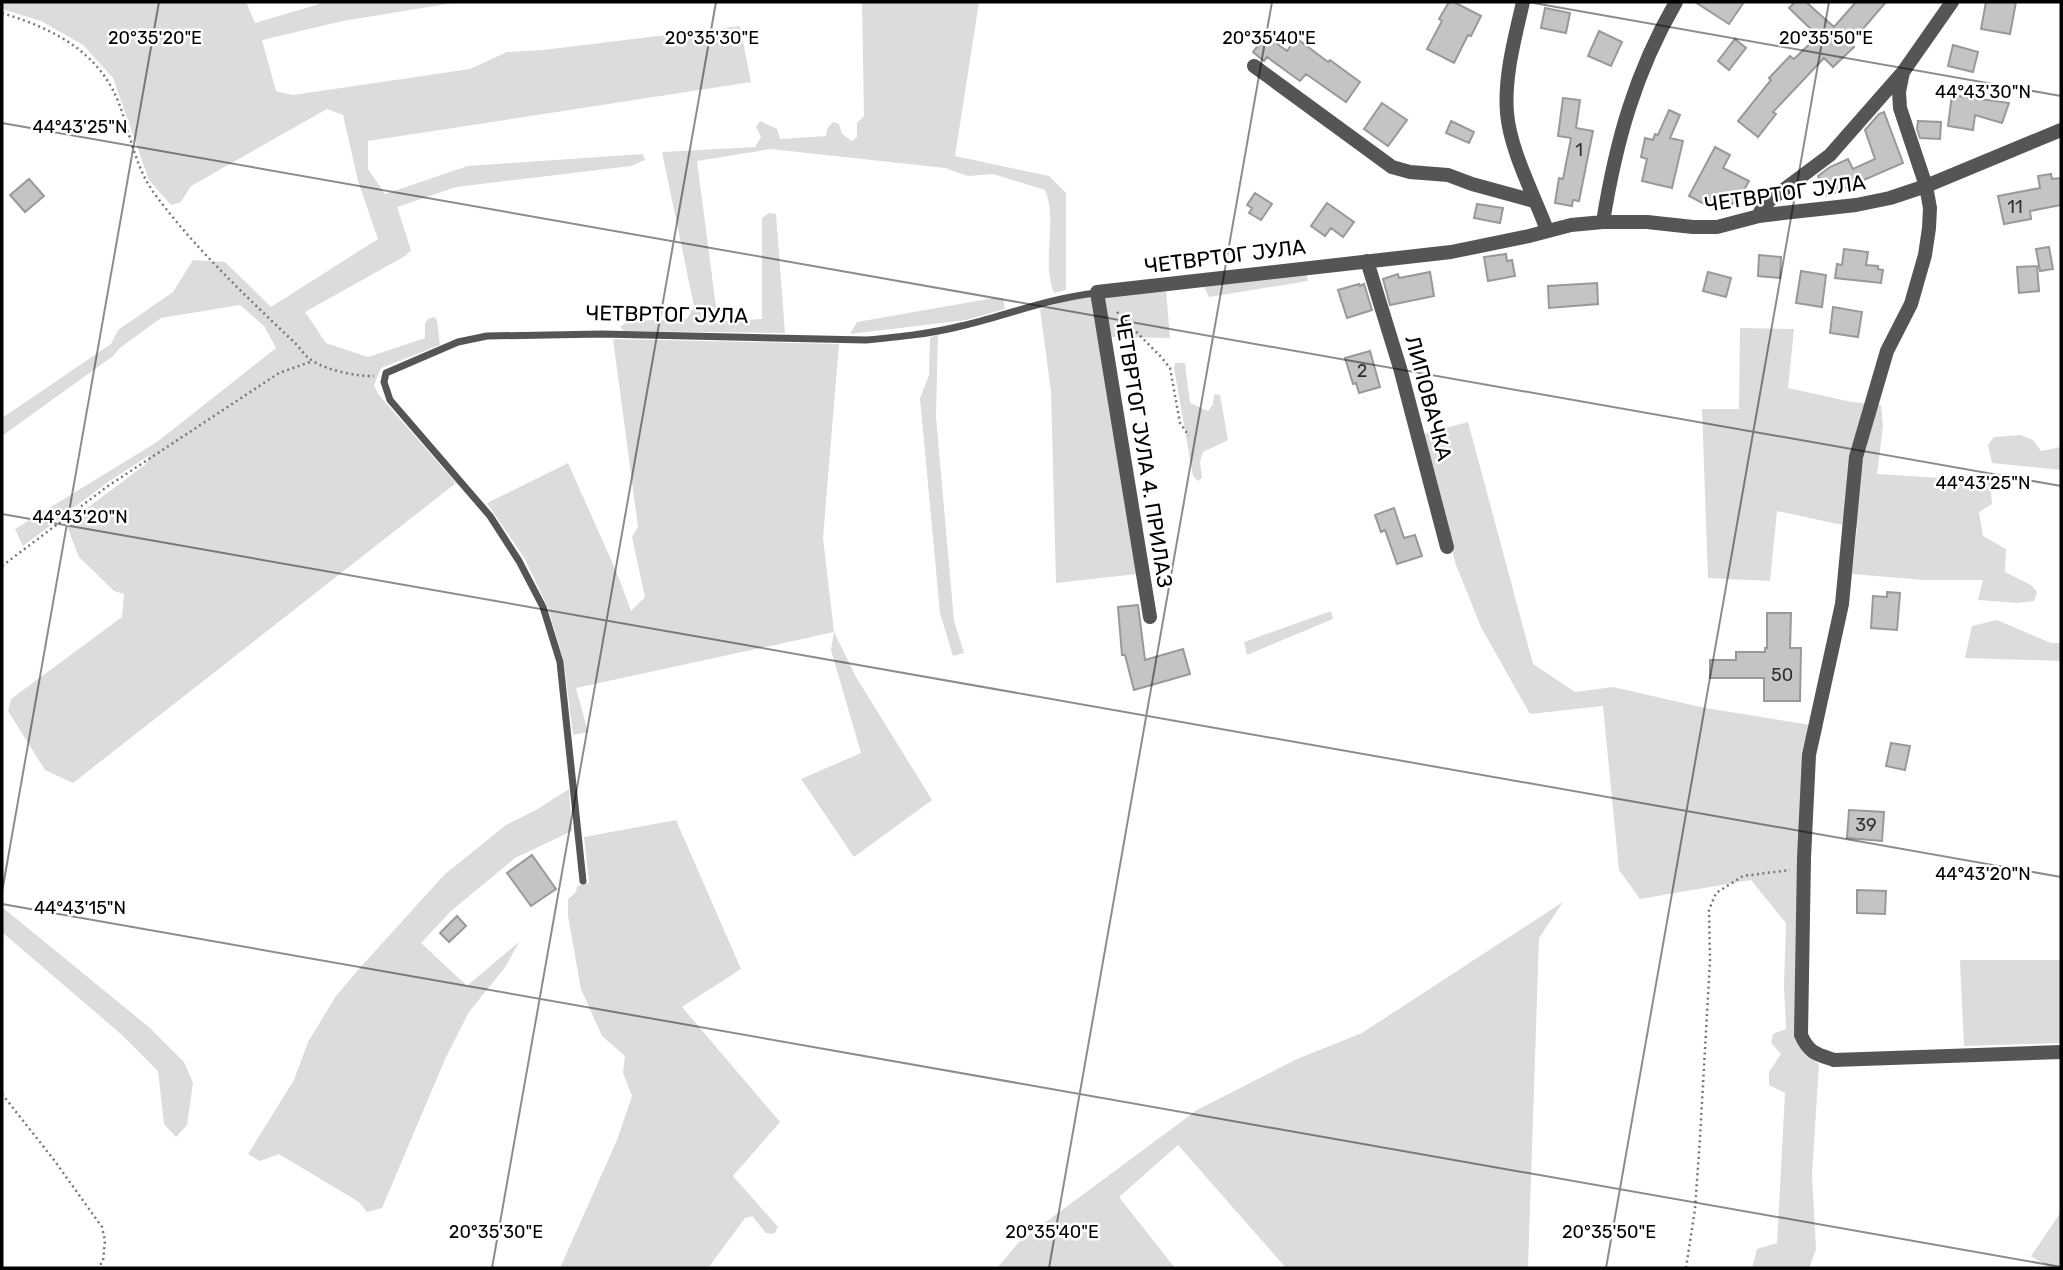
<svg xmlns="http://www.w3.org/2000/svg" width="2063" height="1270" viewBox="0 0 2063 1270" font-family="Rubik,sans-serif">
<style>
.green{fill:#dcdcdc}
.building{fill:#c4c4c4;stroke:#999;stroke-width:2}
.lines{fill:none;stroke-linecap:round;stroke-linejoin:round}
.path{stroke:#777;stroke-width:2.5;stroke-dasharray:2 3.5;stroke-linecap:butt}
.lane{stroke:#555;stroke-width:7}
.street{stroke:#555;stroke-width:14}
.ticks{fill:none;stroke:#000;stroke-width:2;stroke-opacity:0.45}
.labels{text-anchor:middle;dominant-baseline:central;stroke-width:5;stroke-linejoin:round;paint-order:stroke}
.number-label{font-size:18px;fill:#313131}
.street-label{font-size:21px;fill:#000;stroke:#fff}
.ticks-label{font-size:18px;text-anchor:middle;fill:#000;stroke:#fff;stroke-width:5;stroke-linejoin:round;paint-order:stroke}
</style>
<rect width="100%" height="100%" fill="#fff"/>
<!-- green -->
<path class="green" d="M2,2H246L255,23L326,2H459L343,21L262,40L276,91L293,95L470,69L507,52L543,50L740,26L751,82L368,141V169L385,194L468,166L643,154L645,160L631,166L456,187L397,207L411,250L405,256L305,312L326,343L368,357L425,338V323L428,319L434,317L437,320L440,345L381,368L374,385L378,394L456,483L73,783L45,770L8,711L11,699L122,617L124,594L114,591L79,557L66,524L146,464L150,455L108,482L23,546L15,529L157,442L276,348L264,326L240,305L161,318L121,347L113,356L2,436V418L111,344L118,330L173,292L193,260L225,262L271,307L378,239L358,181L343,115L327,109L191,186L181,202L171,205L149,180L113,78L83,45L41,21L2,9Z
M862,2H979L955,156L1049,176L1066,193V290L1054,293C1041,261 1058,222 1045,190L993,174L968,176L945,168L771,149L697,161L718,322L762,319V218L769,213L776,214L785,333L624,331L620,327L629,321L687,319L694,306L662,152L755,147L761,137L756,127L760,121L777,129L780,139L826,136L827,129L833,122L839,124L842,134L852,141L857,137V123L864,116Z
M1306,272L1308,281L1209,297L1204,287Z
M1166,290L1170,338L1111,337L1103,297Z
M994,298L1003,299L1005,309L966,320L850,334L857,322Z
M1091,298C1106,390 1124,482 1137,574L1056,583L1051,391L1040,309L1072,299Z
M1740,328L1794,329L1788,388L1852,402L1881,405L1883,426L1877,474L1990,481L1992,504L1979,512L1983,536L2006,549L2005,572L2031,585L2037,592L2034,601L2017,603L1978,600L1983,580H1924L1852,574L1857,528L1777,511L1770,581L1708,578L1702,409H1739Z
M938,335L936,417L954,621L964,653L953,656L940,613L920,398L929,375L930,337Z
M613,339L839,344L823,538L834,632L856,677L932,800L854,857L801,779L861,753L831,650L834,632L576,688L588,732L573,735L564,662L548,608L525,559L487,503L568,463L617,573L631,611L645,597L632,537L638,527Z
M1175,363H1185L1190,403L1208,411L1213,404L1214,394L1220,395L1228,440L1203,452L1200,462L1202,478L1198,481L1193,476L1174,368Z
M1468,422L1533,664L1575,692L1613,687L1705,708L1823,727L1815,756L1803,1052L1819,1064L1812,1175L1816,1249L1809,1268H1752L1757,1249L1777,1243L1785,1093L1769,1085V1072L1781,1054L1771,1043L1773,1034L1786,1029L1784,985L1786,923L1751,880L1640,899L1619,870L1603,706L1530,714L1481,627L1456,565L1423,434Z
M2020,435L2033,440L2041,451L2061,447V470L1992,463L1988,445L1994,437Z
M1331,611L1333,619L1247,655L1244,642Z
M1997,620L2051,643H2061V661L1965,658L1972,626Z
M569,789L572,831L515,858L451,911L421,943L467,986L519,942L506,966L469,1012L446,1057L382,1208L367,1212L359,1202L279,1154L260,1161L248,1154L294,1080L308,1042L336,996L358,970L444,875L506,825L536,810Z
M676,820L741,969L682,1007L780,1122L733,1176L778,1227L774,1234L766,1233L752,1216L745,1218L708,1268H560L617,1140L632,1096L623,1073L625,1056L602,1036L581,989L568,916V899L575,893L578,886L589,883L584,837Z
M1563,902L1539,938L1528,1268H1286L1178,1145L1119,1197L1175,1268H997L1019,1242L1197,1110L1297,1059L1362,1033Z
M2,907L150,1028L184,1062L193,1083L187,1125L176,1137L164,1124L158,1071L122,1035L2,932Z
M1960,960H2061V1043L1964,1046Z
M2061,1212V1268H2051L2031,1256Z"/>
<!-- building -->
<path class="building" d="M1449,2H1454L1481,16L1471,36L1468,35L1454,63L1427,49L1442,21L1439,19Z
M1695,2H1744L1729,24Z
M1795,2H1806L1834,27L1856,2H1886L1850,44L1854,47L1833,67L1824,58L1773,112L1776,114L1758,137L1738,121L1771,80L1769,78L1790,56L1794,59L1818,36L1789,8Z
M1986,2H2016L2010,34L1981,29Z
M1545,8L1570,13L1566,33L1541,28Z
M1599,31L1622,42L1611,66L1588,56Z
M1266,35L1287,51L1296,38L1328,62L1330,60L1360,82L1346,102L1306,74L1300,81L1267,57L1264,61L1253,52Z
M1735,39L1746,48L1729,70L1718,61Z
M1953,45L1978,52L1973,72L1948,66Z
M1952,95L2009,103L2002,123L1975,115L1973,130L1948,126Z
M1563,98L1580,100L1576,128L1593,131L1579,201L1573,200L1572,206L1555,203L1559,178L1563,179L1571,138L1558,136Z
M1382,103L1407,120L1388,146L1364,129Z
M1669,110L1680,115L1670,138L1683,141L1672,188L1642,181L1647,159L1641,157L1645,138L1653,140L1655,134L1658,135Z
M1884,112L1903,163L1827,196L1818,176L1830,167L1848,159L1853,169L1875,159L1865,130L1879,114Z
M1451,121L1474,132L1469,143L1446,133Z
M1918,121L1941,122L1940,139L1920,138L1917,129Z
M1715,147L1730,155L1723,168L1749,181L1742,194L1739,192L1730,208L1720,203L1716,210L1689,196Z
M2051,174L2052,179L2061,178V205L2030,211L2031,219L2004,224L1998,196L2040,188L2038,176Z
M29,179L44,196L25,212L10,195Z
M1255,193L1272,204L1261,220L1249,213L1252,208L1247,205Z
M1327,203L1354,222L1343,237L1331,228L1325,236L1311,226Z
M1477,204L1503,208L1500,223L1474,218Z
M2049,247L2053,269L2040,271L2036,249Z
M1844,249L1868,252L1866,265L1878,266V269L1883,270L1881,283L1835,278L1837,264L1842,265Z
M1506,254L1507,261L1512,260L1515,276L1488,281L1484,257Z
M1759,255L1781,257L1780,278L1758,276Z
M2037,266L2039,291L2019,293L2017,267Z
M1801,271L1826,275L1822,307L1796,303Z
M1430,272L1434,296L1390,305L1383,279L1398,274L1399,278Z
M1708,272L1731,278L1726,297L1703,291Z
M1597,283L1598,304L1549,308L1548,286Z
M1359,284L1360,286L1364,284L1372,310L1347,318L1338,290Z
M1833,307L1862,312L1858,337L1830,333Z
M1370,351L1380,387L1359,393L1356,383L1353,384L1345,358Z
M1394,508L1404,538L1415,535L1422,556L1397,564L1385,530L1381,532L1375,515Z
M1887,592L1900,593L1897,630L1871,628L1873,596L1887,597Z
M1138,605L1145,660L1183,649L1190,674L1134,690L1125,655H1122L1118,607Z
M1767,613H1791L1790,648H1801L1800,701H1764V678H1710V660H1736V652H1765V648H1767Z
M1891,743L1910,746L1905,770L1886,766Z
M1849,810L1884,812L1882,841L1847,838Z
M532,855L556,889L531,906L507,873Z
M1857,890L1886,891L1885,914L1857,913Z
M457,916L466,926L449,942L440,933Z"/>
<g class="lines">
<!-- path -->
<path class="path" d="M2,13C55,29 102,53 121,109C131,138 136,168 154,193C195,249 247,297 297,345C302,351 306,357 313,361C326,370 359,377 374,376
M1117,312L1162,358L1170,368L1180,423L1189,436
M2,566L108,486L279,373L313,361
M2,1094L54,1160L102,1227L105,1241L103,1261L98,1268
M1686,1268L1695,1209L1700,1138L1710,961L1709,910L1716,893L1743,876L1790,870"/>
<!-- lane -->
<path class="lane" d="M583,881L560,662L543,607L519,561L490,516L390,400L384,382L386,373L458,342L487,336L602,334L866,340C898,337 930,334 961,326C1007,315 1050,298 1097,293"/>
<!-- street -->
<path class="street" d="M1523,2C1515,38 1504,76 1507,113C1510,150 1534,195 1547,230
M1952,2L1903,72L1899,92L1900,108L1926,186L1930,208L1929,228L1925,255L1911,304L1887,351L1856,457L1842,604L1809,755L1804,858L1801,1035C1809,1053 1816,1054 1834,1060L2061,1052
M1254,66L1392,167L1410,172L1448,175L1472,184L1534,201
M1759,216L1761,210L1770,200L1830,155L1902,73
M1603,222C1616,141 1635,73 1676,2
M1367,261L1400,368L1447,547
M1150,617L1097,292L1451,252L1529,236L1571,225L1603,222H1647L1693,227H1717L1759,216L1783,213L1856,205L1890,198L1926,186L2061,130"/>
</g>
<!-- ticks -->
<path class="ticks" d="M1528,2L2061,96M2,123L2061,486M2,514L2061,877M2,892L159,2M2,904L2061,1267M492,1268L716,2M1049,1268L1272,2M1606,1268L1829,2"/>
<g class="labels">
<!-- number labels -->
<g class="number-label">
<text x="1579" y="150">1</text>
<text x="2015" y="207">11</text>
<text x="1362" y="371">2</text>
<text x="1782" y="675">50</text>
<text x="1866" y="825">39</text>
</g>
<!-- street labels -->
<g class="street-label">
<text transform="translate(1785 193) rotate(-8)">ЧЕТВРТОГ ЈУЛА</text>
<text transform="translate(1225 256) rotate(-7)">ЧЕТВРТОГ ЈУЛА</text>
<text transform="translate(667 314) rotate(1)">ЧЕТВРТОГ ЈУЛА</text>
<text transform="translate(1429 398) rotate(75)">ЛИПОВАЧКА</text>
<text transform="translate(1144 451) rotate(81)">ЧЕТВРТОГ ЈУЛА 4. ПРИЛАЗ</text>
</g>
</g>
<g class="ticks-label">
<text x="155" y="44">20°35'20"E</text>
<text x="712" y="44">20°35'30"E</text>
<text x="1269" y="44">20°35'40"E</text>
<text x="1826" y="44">20°35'50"E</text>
<text x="1983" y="98">44°43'30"N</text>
<text x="80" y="133">44°43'25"N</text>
<text x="1983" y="489">44°43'25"N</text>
<text x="80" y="523">44°43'20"N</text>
<text x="1983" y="880">44°43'20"N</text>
<text x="80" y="914">44°43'15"N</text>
<text x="496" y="1238">20°35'30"E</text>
<text x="1052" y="1238">20°35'40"E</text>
<text x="1609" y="1238">20°35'50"E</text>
</g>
<!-- border -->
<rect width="2063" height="1270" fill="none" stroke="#000000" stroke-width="7"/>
</svg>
